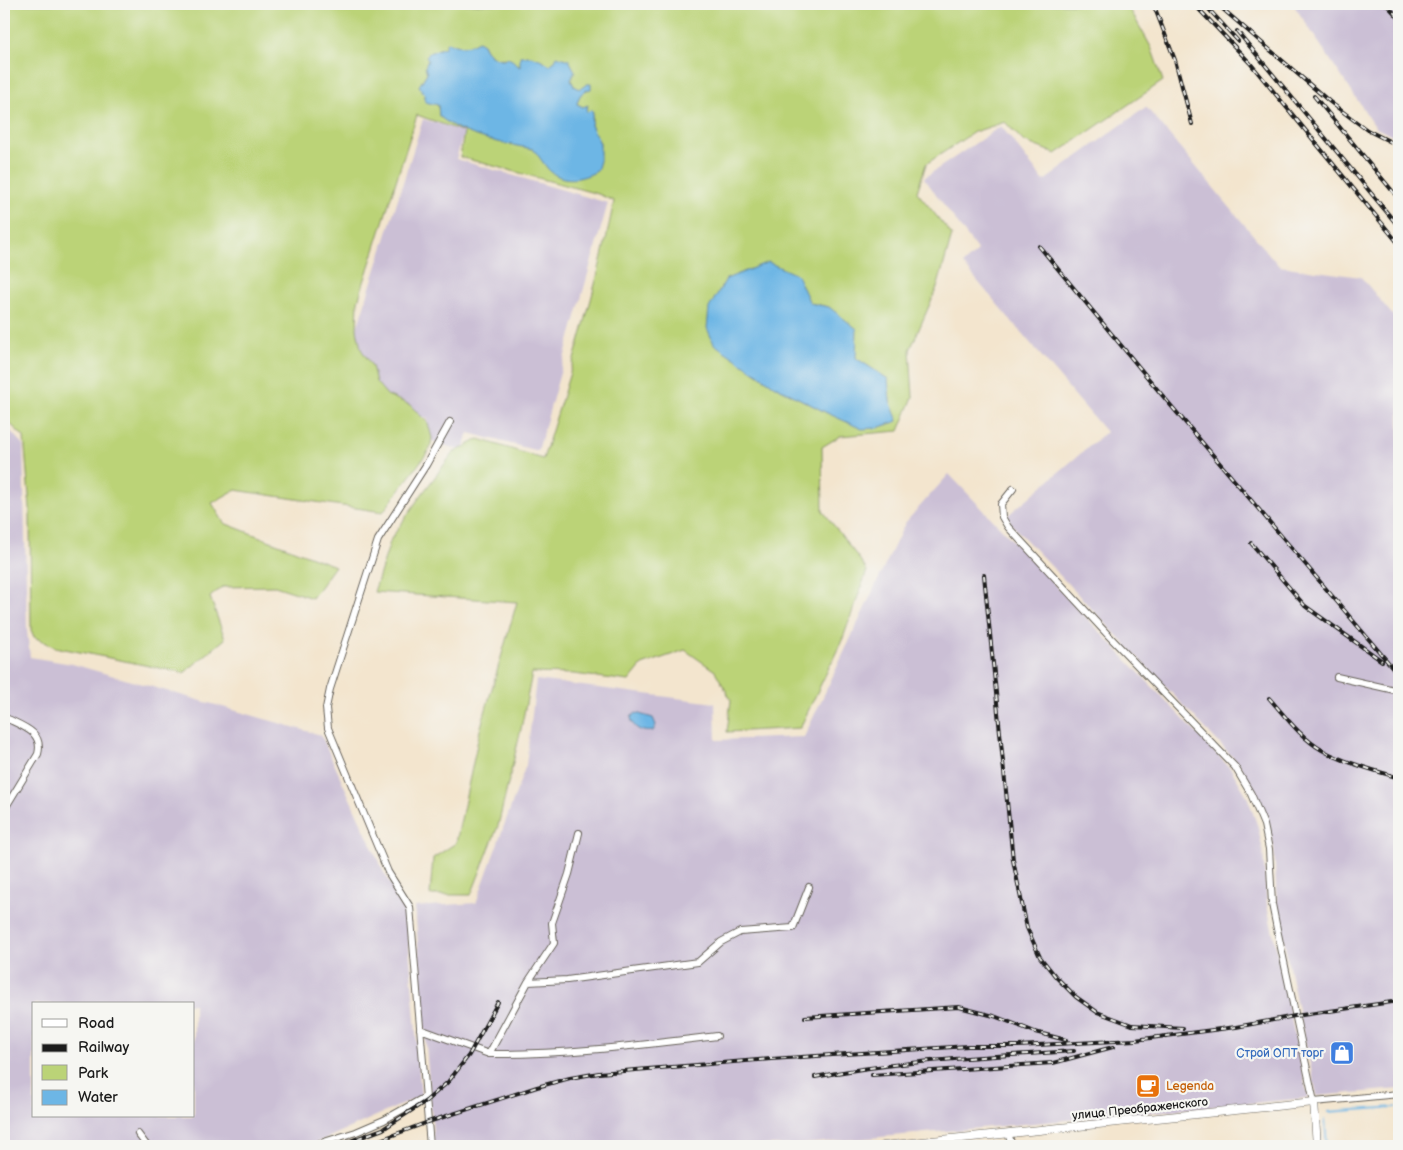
<svg xmlns="http://www.w3.org/2000/svg" width="1403" height="1150" viewBox="0 0 1403 1150" font-family="'Balsamiq Sans',sans-serif">
<style>
.industrial{fill:#cbbfd5;fill-rule:evenodd}
.green{fill:#bbd377;stroke:#6c784a;fill-rule:evenodd}
.water{fill:#6db6e5;stroke:#446980}
.lines{fill:none;stroke-linecap:round;stroke-linejoin:round}
.stream{stroke:#6db6e5;stroke-width:2}
.minor-casing{stroke:#67625a;stroke-width:8}
.tertiary-casing{stroke:#67625a;stroke-width:9}
.minor{stroke:#fff;stroke-width:6}
.tertiary{stroke:#fff;stroke-width:8}
.rail-casing{stroke:#1c1c1c;stroke-width:4}
.rail{stroke:#f6f6f2;stroke-width:2;stroke-dasharray:5.5;stroke-linecap:butt}
.labels{text-anchor:middle;dominant-baseline:central;stroke-width:4.5;stroke-linejoin:round;paint-order:stroke}
.shop-label{font-size:12px;fill:#366cbe;stroke:#f6f6f2;text-anchor:end}
.food-label{font-size:12px;fill:#c56008;stroke:#f6f6f2;text-anchor:start}
.street-label{font-size:12px;fill:#1c1c1c;stroke:#f6f6f2}
</style>
<rect width="100%" height="100%" fill="#f6f6f2"/>
<filter id="ink" filterUnits="userSpaceOnUse"><feTurbulence type="fractalNoise" baseFrequency=".02" numOctaves="2"/><feDisplacementMap in="SourceGraphic" scale="10" xChannelSelector="R" yChannelSelector="G"/><feConvolveMatrix kernelMatrix="1 2 1 2 8 2 1 2 1" color-interpolation-filters="sRGB"/></filter>
<filter id="wash" filterUnits="userSpaceOnUse"><feTurbulence type="fractalNoise" baseFrequency=".0096" numOctaves="4" result="noise"/><feDisplacementMap in="SourceGraphic" scale="20" xChannelSelector="R" yChannelSelector="G"/><feGaussianBlur stdDeviation="1.12" result="paint"/><feColorMatrix in="noise" values="0 0 0 0 0 0 0 0 0 0 0 0 0 0 0 0 0 1.4 0 .05"/><feComposite in="paint" operator="in"/></filter>
<g filter="url(#wash)">
<rect width="100%" height="100%" fill="#f3e5ce"/>
<!-- industrial -->
<path class="industrial" d="M1293,4H1399V139L1376,128Z
M1146,107L1279,266L1361,277L1399,323V1089L1317,1096L1292,982L1277,904L1274,848L1269,824L1256,792L1239,764L1011,524L1007,516L1106,432L963,264L978,251L924,178L1001,126L1044,181Z
M423,119L464,132L456,159L608,203L538,451L469,433L462,451L423,438L428,419L338,389Z
M4,424L23,445L27,631L30,657L72,664L321,735L384,873L406,908L421,1096L309,1146H4ZM34,1004H194V1116H34Z
M949,474L1231,769L1247,796L1258,827L1263,851L1267,905L1308,1098L793,1145L434,1146L415,907L476,903L526,765L536,680L715,703L716,740L804,737L905,523Z"/>
<!-- green -->
<path class="green" d="M4,4H1127L1151,47L1163,81L1056,154L1023,141L1005,122L974,132L926,164L917,192L952,235L938,285L910,350L913,397L899,431L840,436L822,447L823,511L860,560L867,571L843,638L800,728L727,732L731,700L715,671L685,650L642,665L629,681L574,674L532,673L521,729L498,826L471,895H430L433,858L456,843L480,730L517,602L374,592L391,539L419,498L453,453L479,439L543,459C570,374 597,289 614,201L598,194L460,157L464,132L417,115L358,301L357,329L361,349L372,366L376,382L387,395L410,405L428,423L432,438L430,449L383,512L235,490L212,503L224,523L335,566L312,598L275,586L222,587L210,597L225,639L184,673L55,647L34,637L31,630L30,508L24,437L4,418ZM447,42C462,48 467,45 483,44C487,55 496,60 508,58L520,67L526,55L544,61L549,65L554,62L572,75L571,80L574,86L583,91L579,97L577,104L583,107L588,106L586,110L588,113L593,112L591,125L600,144L541,158L533,149L492,140L444,120L439,116L438,105L425,99V95L422,81L427,73L429,53L445,47ZM810,303L829,307L856,358L888,379L890,401L897,421L827,413L775,386L747,367Z"/>
<!-- water -->
<path class="water" d="M478,41L483,44C486,52 492,58 502,59C506,59 506,57 510,59C514,60 516,65 520,67V56C529,55 542,58 549,65L554,62L557,56L569,60L575,71L571,80L574,86L580,89L587,84H591V89C582,91 579,95 577,104L583,107L588,105L586,110L588,112L591,109L593,112L591,125L600,143V161L597,171C583,179 562,184 548,169C543,163 539,156 533,149C502,143 463,137 439,116L438,105L425,102V95L419,86L427,73L425,67L428,60L426,56L429,53L445,47L447,42C459,47 467,48 478,41Z
M768,262L797,275L810,303L829,307L857,329L856,358L888,379L890,401L898,421L877,428L862,429L827,413L775,386L714,344L707,328L709,308L726,279Z
M636,713L653,718L656,725L653,731C643,733 632,729 631,717Z"/>
<g class="lines">
<!-- stream -->
<path class="stream" d="M1328,1112L1396,1107
M1325,1120L1327,1146"/>
</g>
</g>
<g filter="url(#ink)">
<g class="lines">
<defs>
<path id="minor" d="M1013,489L1001,504L1002,517L1008,527L1108,635L1235,767L1251,794L1264,825L1269,849L1272,904L1277,929L1314,1102L1399,1094
M1337,677L1399,691
M4,717C21,726 44,731 38,754L4,810
M528,982L554,943L552,923L569,874L579,833
M420,1029L489,1054L528,982L567,980L698,962L721,942L740,932L793,928L809,887
M489,1054C565,1055 641,1045 717,1036
M1008,1133L1012,1146
M138,1134L147,1146
M311,1146L356,1132L384,1120L425,1097
M430,1146L410,907L388,872L328,728L326,708L330,689L378,540L426,465L450,422"/>
<path id="tertiary" d="M883,1146L1314,1102L1317,1146"/>
</defs>
<!-- minor casing -->
<use href="#minor" class="minor-casing"/>
<!-- tertiary casing -->
<use href="#tertiary" class="tertiary-casing"/>
<!-- minor -->
<use href="#minor" class="minor"/>
<!-- tertiary -->
<use href="#tertiary" class="tertiary"/>
<defs>
<path id="rail" d="M1194,4L1250,63L1399,244
M1204,4L1238,41
M1217,4L1330,102L1367,130L1399,146
M1386,4L1399,18
M1154,6L1175,60L1192,124
M1237,31L1399,227
M1314,96L1399,199
M1039,246L1162,395L1399,675
M1251,543L1305,606L1382,661
M984,575L1013,860L1027,928L1040,957L1056,977L1076,997L1097,1012L1132,1025L1183,1028
M1269,698C1285,716 1301,738 1322,750C1345,763 1374,770 1399,778
M805,1017L959,1007L994,1016L1035,1032L1066,1040
M872,1075L1053,1063L1113,1047
M815,1077C900,1060 987,1057 1074,1051
M337,1146L383,1129L426,1101L448,1082L469,1055L498,1002
M364,1146L428,1122L537,1087L570,1078L599,1073L771,1059L968,1046H1018L1135,1040L1236,1027L1295,1016L1399,1001"/>
</defs>
<!-- rail casing -->
<use href="#rail" class="rail-casing"/>
<!-- rail -->
<use href="#rail" class="rail"/>
</g>
</g>
<!-- icons -->
<defs>
<symbol id="shop-square" viewBox="-11 -11 22 22"><rect x="-9" y="-9" width="18" height="18" rx="4" fill="#3f7fe0" stroke="#f6f6f2"/><path d="M-5-2.5h2.3a2.7 3.5 0 0 1 5.4 0H5L5.5 6h-11ZM-1.5-2.5h3a1.5 2.3 0 0 0-3 0Z" fill="#fff"/></symbol>
<symbol id="cafe-square" viewBox="-11 -11 22 22"><rect x="-9" y="-9" width="18" height="18" rx="4" fill="#e8710a" stroke="#f6f6f2"/><path d="M-5.5-4.5H6V0H3Q3 3.5 0 3.5H-2.5Q-5.5 3.5-5.5 0ZM3-3.2v2h1.7v-2ZM-6 4.5H4V6H-6Z" fill="#fff"/></symbol>
</defs>
<g fill-rule="evenodd">
<use href="#shop-square" x="1328" y="1039" width="28" height="28"/>
<use href="#cafe-square" x="1134" y="1072" width="28" height="28"/>
</g>
<g class="labels">
<!-- shop labels -->
<g class="shop-label">
<text x="1324" y="1053">Строй ОПТ торг</text>
</g>
<!-- food labels -->
<g class="food-label">
<text x="1166" y="1086">Legenda</text>
</g>
<!-- street labels -->
<g class="street-label">
<text transform="translate(1140 1109) rotate(-6)">улица Преображенского</text>
</g>
</g>
<!-- margin -->
<rect width="1403" height="1150" fill="none" stroke="#f6f6f2" stroke-width="20"/>
<!-- legend -->
<rect x="32" y="1002" width="162" height="115" fill="#f6f6f2" stroke="#9f9f9c"/>
<rect x="42" y="1019" width="25" height="8" fill="#ffffff" stroke="#9f9f9c"/>
<text x="78" y="1028" font-size="15" fill="#1c1c1c">Road</text>
<rect x="42" y="1044" width="25" height="8" fill="#1c1c1c" stroke="#9f9f9c"/>
<text x="78" y="1052" font-size="15" fill="#1c1c1c">Railway</text>
<rect x="42" y="1065" width="25" height="15" fill="#bbd377" stroke="#9f9f9c"/>
<text x="78" y="1078" font-size="15" fill="#1c1c1c">Park</text>
<rect x="42" y="1090" width="25" height="15" fill="#6db6e5" stroke="#9f9f9c"/>
<text x="78" y="1102" font-size="15" fill="#1c1c1c">Water</text>
</svg>
